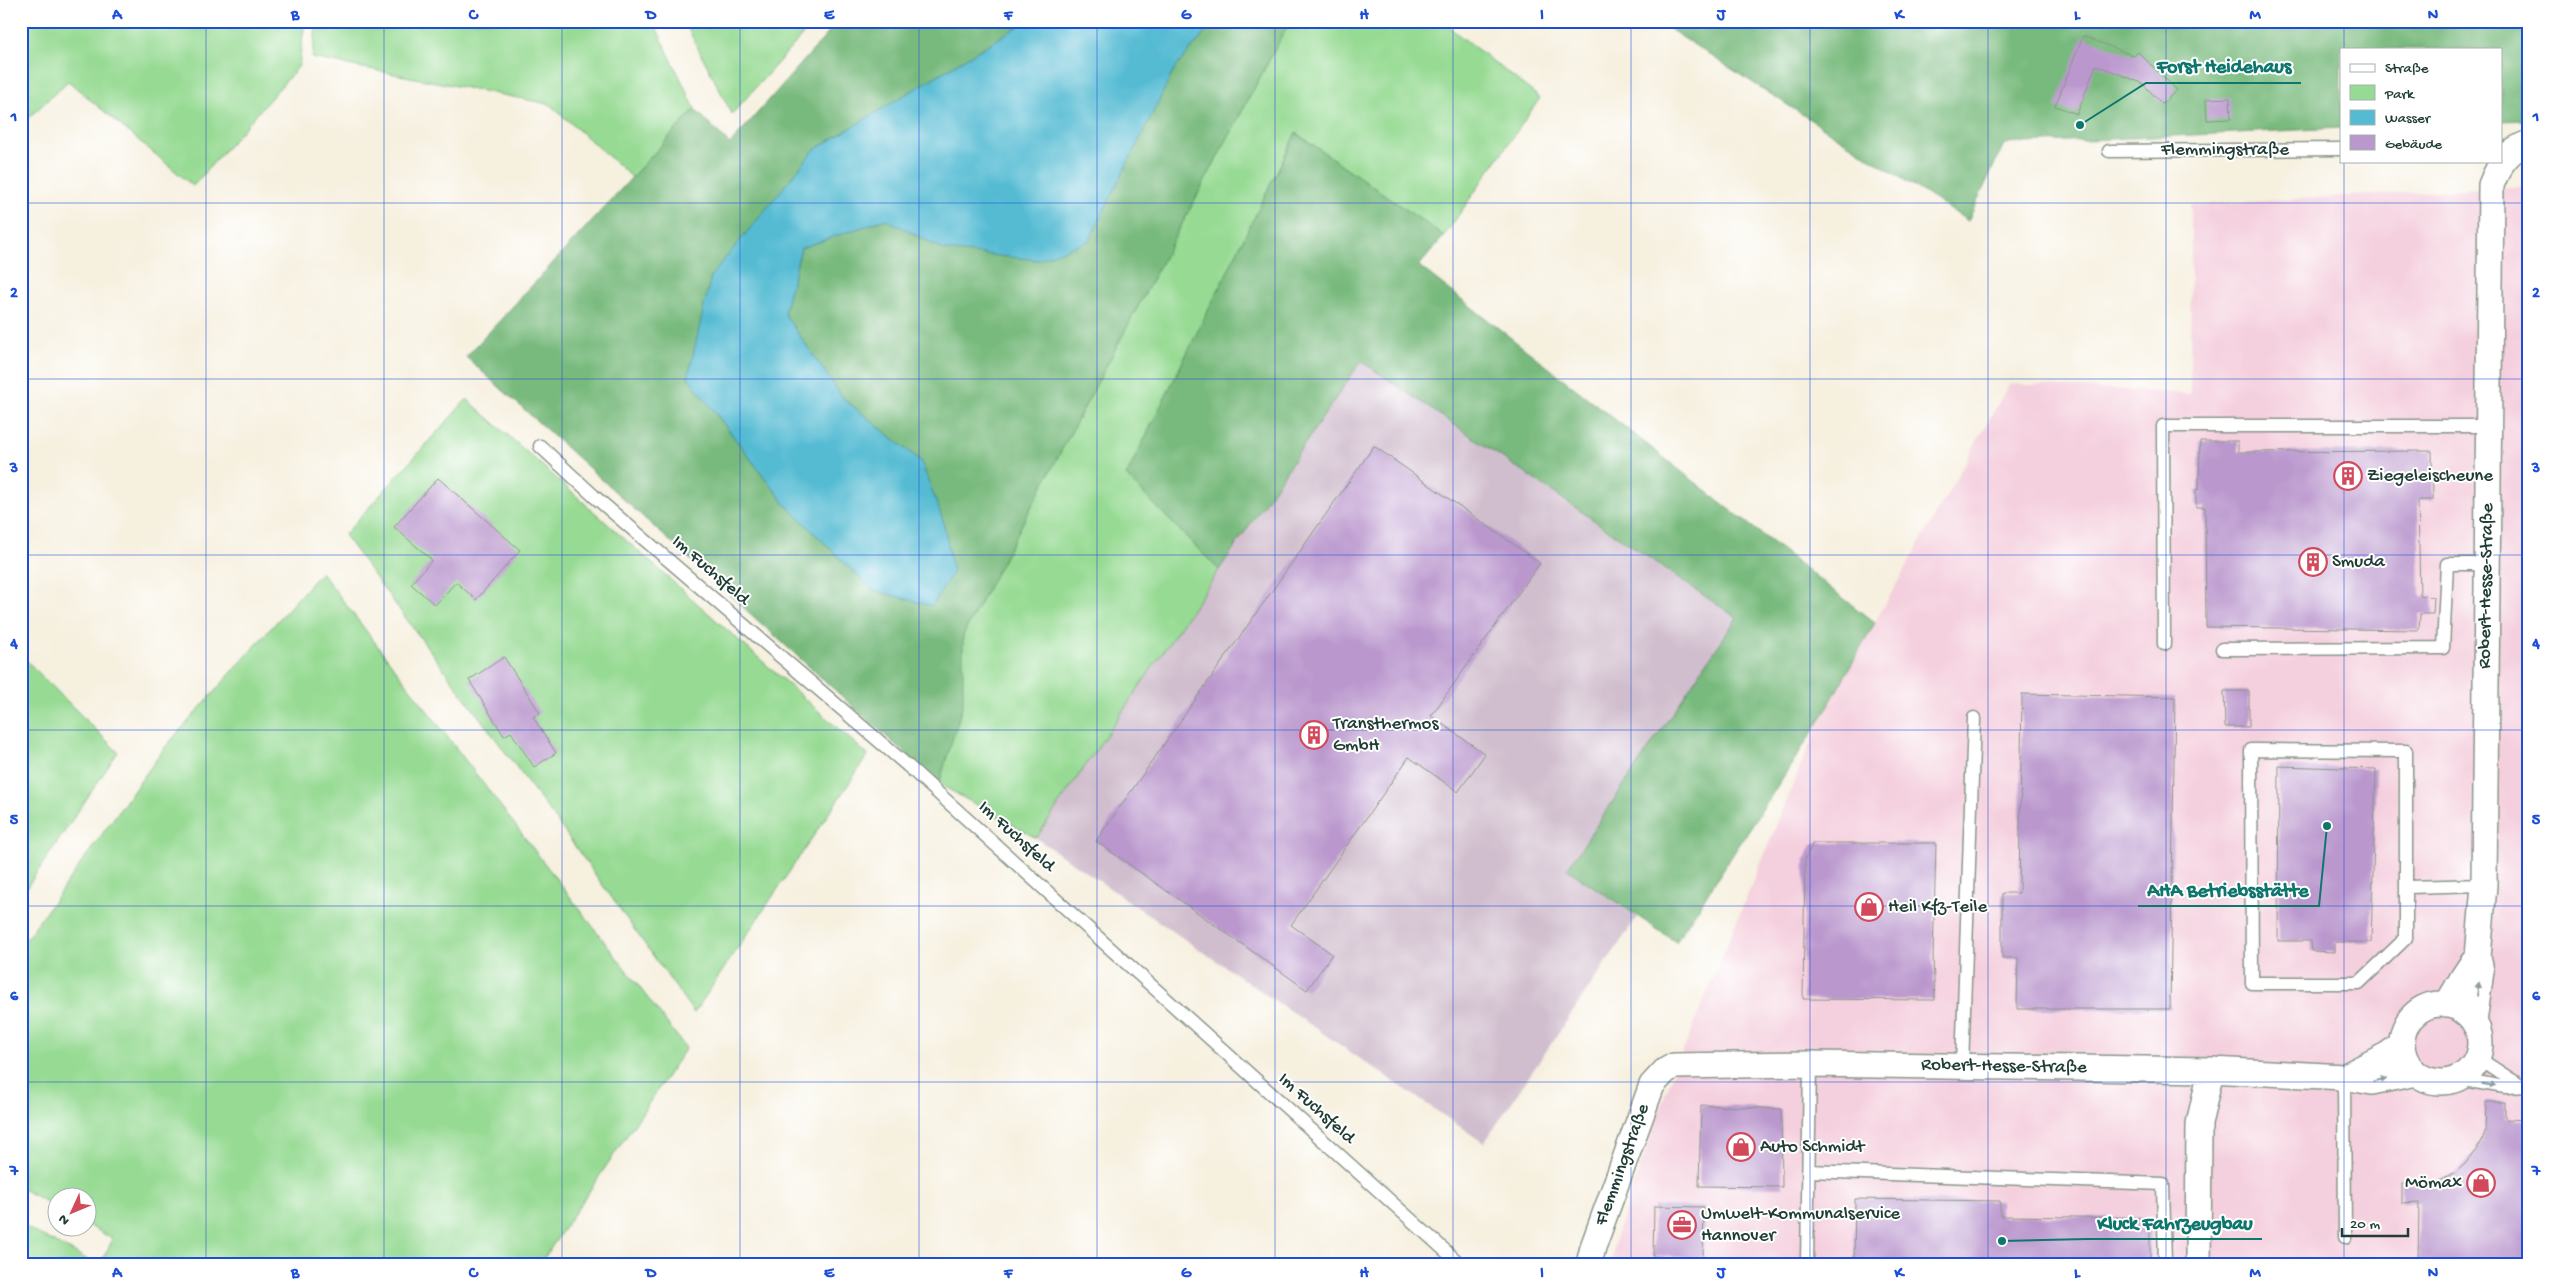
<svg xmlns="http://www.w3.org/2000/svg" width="2550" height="1285" viewBox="0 0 2550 1285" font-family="'Gochi Hand',sans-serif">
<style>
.built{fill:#f4cfdd}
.industrial{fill:#d0bdcd}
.green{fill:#96da93;stroke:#5a8c64}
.forest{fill:#78ba7d;stroke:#4c7c58}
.water{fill:#55bbd3;stroke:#3a7c84}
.building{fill:#ba97cd}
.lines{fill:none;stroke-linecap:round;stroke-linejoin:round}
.service-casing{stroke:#8a968a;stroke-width:15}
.minor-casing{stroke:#8a968a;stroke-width:28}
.service{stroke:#fff;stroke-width:12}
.minor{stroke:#fff;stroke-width:25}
.oneway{fill:#8f9e9a}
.grid{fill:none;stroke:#1d4ed8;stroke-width:1;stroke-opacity:0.55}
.labels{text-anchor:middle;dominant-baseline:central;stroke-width:4;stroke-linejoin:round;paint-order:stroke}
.street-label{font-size:19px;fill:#1f3d34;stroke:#fff}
.poi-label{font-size:19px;fill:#1f3d34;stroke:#fff;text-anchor:start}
.leader{fill:none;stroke:#0f766e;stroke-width:2}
.callout-dot{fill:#0f766e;stroke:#fff;stroke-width:2}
.callout-label{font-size:20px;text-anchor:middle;font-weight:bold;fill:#0f766e;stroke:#fff;stroke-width:4;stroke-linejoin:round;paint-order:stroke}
.neatline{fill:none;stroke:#1d4ed8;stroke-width:2}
.grid-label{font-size:16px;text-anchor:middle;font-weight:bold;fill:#1d4ed8}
</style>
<rect width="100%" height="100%" fill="#fff"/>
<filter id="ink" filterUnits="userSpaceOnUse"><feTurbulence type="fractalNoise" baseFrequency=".02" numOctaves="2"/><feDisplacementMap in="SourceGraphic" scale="10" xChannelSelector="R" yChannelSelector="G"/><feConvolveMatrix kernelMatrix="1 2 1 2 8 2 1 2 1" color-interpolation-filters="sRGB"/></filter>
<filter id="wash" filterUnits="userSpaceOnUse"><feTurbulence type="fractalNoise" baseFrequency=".0096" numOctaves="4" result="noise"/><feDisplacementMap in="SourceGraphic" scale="20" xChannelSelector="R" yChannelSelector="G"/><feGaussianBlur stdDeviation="1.12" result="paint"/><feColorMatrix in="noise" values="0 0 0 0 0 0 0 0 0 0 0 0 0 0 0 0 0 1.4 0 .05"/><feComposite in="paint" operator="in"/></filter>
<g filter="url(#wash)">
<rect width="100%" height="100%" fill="#f6f0df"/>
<!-- built -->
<path class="built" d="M2529,186V1264H1611L1615,1239L1666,1092L1819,722L2009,384L2190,394L2191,205Z"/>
<!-- industrial -->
<path class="industrial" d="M1361,361L1738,618L1567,869L1637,917L1484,1143L1036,838Z"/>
<!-- green -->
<path class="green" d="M21,21H305L299,66L193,186L68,81L21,125Z
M317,21H653L695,109L632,177L549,104L312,58Z
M684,21H815L732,114Z
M1290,21H1441L1540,98L1444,236L1296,133L1127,476L1219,570L1036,838L939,784L963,635Z
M467,399L868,755L694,1013L564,831L344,535Z
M321,572L686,1048L540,1264H100L113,1239L88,1225V1198H58L57,1208L21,1188V946L166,746Z
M21,655L118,752L21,896Z
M21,1225L96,1264H21Z"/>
<!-- forest -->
<path class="forest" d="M839,21H1027L814,150L688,377L785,504L872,590L921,461L843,398L784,313L801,248L886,219L944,250L1175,68L1215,21H1290L963,635V704L939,784L466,357L695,109L730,144Z
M1657,21H2529V120L2501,121V49H2341V128L2004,144L1968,221Z
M1296,133L1444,236L1419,266L1875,623L1819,722L1676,942L1567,869L1737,618L1361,361L1219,570L1126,476Z"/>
<!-- water -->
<path class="water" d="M1027,21H1215L1175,68L1089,241L1037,260L944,250L886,219L801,248L784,313L843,398L921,461L943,520L953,572L932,606L872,590L785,504L688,377L711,276L814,150Z"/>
<g id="blocks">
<!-- building -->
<path class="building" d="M2083,36L2134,56L2138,52L2177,90L2162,104L2142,83L2096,65L2077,114L2055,106Z
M2230,98L2231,119L2207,120L2206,99Z
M2200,441H2238V452L2432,451L2433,500H2418L2420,596L2434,597L2433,614H2420L2419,630L2206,627L2205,507H2196V490L2199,489Z
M1374,446L1540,563L1431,716L1485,754L1458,792L1409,757L1291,925L1332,954L1307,990L1096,841Z
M438,478L520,550L476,600L456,582L435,605L411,584L432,560L394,527Z
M504,657L540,713L533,717L556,753L534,767L511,732L504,736L469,680Z
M2224,691H2249V727H2225Z
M2022,694L2175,697L2170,1009H2017L2018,958H2002V893H2019Z
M2279,766L2376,769L2371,942H2335V952L2312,951L2311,941H2278Z
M1813,843H1936L1933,959L1935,1000L1803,999L1805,859Z
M2486,1102H2505V1119L2529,1120V1264H2418L2419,1202L2402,1203V1184L2438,1182L2455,1173L2465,1164L2482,1142L2485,1131Z
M1701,1105L1781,1109L1782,1187L1699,1186Z
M1855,1199L2000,1201V1216L2150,1218V1264H1854Z
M1654,1206L1704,1207L1703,1258L1653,1256Z"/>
</g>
</g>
<g filter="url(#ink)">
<use href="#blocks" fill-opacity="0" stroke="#8a968a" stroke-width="1"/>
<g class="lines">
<defs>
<path id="service" d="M2109,151L2341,149
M540,446L595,497L908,766L1460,1264
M2164,644L2163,426H2489
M2222,649L2443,648L2447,564H2487
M2251,750L2406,751V938L2359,983H2252Z
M2407,887L2484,885
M2478,1058L2521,1086
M1962,1067L1974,718
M2344,1077L2345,1237
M2457,1079L2505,1087L2529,1086
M1808,1171L2163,1184L2165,1264
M1807,1264L1810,1064"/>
<path id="minor" d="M2402 1043a39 39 0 1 1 78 0a39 39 0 1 1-78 0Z
M2446,1005C2458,989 2464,971 2478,957
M2474,1022L2481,971L2478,957L2484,885L2491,185C2499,165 2507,150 2529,143
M2344,1077L2387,1055L2402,1044
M1589,1264L1593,1247L1652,1085L1665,1071L1674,1066L1810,1064L2211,1070L2344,1077L2372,1082L2416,1073
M2198,1264L2199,1124L2211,1070"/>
</defs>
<!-- service casing -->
<use href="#service" class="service-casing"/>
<!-- minor casing -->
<use href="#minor" class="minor-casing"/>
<!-- service -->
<use href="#service" class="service"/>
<!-- minor -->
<use href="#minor" class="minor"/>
</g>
<!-- one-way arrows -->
<defs><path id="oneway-solid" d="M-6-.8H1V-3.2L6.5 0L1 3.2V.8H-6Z" transform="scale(1.25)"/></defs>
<g class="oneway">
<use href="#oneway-solid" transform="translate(2478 989) rotate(-82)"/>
<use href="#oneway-solid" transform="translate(2380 1080) rotate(-11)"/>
<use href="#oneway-solid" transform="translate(2489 1085) rotate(9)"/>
</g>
</g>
<!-- grid -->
<path class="grid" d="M206,21V1264M384,21V1264M562,21V1264M740,21V1264M919,21V1264M1097,21V1264M1275,21V1264M1453,21V1264M1631,21V1264M1810,21V1264M1988,21V1264M2166,21V1264M2344,21V49M2344,161V1264M21,203H2529M21,379H2529M21,555H2529M21,730H2529M21,906H2529M21,1082H2529"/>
<!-- icons -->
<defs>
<symbol id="building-ring" viewBox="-11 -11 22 22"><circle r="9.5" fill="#fff" stroke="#d1495b" stroke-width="1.5"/><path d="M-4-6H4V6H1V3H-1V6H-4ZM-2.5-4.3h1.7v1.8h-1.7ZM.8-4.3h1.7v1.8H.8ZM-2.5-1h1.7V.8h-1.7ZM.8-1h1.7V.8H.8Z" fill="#d1495b"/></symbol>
<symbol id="shop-ring" viewBox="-11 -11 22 22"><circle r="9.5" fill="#fff" stroke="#d1495b" stroke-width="1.5"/><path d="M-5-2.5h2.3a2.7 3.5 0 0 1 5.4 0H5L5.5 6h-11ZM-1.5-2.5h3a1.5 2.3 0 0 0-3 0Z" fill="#d1495b"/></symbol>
<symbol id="office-ring" viewBox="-11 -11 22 22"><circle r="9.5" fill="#fff" stroke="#d1495b" stroke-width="1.5"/><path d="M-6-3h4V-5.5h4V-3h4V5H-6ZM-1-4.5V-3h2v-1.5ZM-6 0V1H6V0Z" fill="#d1495b"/></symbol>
</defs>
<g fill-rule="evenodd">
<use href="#building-ring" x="2332" y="460" width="32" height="32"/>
<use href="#building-ring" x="2297" y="546" width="32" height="32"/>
<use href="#building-ring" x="1298" y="719" width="32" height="32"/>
<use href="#shop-ring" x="1853" y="891" width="32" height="32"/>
<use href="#shop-ring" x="1725" y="1131" width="32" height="32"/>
<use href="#shop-ring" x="2465" y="1167" width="32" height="32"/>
<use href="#office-ring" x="1666" y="1209" width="32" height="32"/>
</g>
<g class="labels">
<!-- street labels -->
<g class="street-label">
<text x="2225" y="150">Flemmingstraße</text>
<text transform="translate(710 571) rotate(41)">Im Fuchsfeld</text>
<text transform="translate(2487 586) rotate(-89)">Robert-Hesse-Straße</text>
<text transform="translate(1016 837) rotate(42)">Im Fuchsfeld</text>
<text transform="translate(2004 1067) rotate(1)">Robert-Hesse-Straße</text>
<text transform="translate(1316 1109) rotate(42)">Im Fuchsfeld</text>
<text transform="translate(1623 1165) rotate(-70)">Flemmingstraße</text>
</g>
<!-- poi labels -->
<g class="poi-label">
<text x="2367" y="476">Ziegeleischeune</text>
<text x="2332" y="562">Smuda</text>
<text x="1333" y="724">Transthermos<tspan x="1333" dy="22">GmbH</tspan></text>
<text x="1888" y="907">Heil Kfz-Teile</text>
<text x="1760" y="1147">Auto Schmidt</text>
<text x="2462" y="1183" text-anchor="end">Mömax</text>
<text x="1701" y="1214">Umwelt-Kommunalservice<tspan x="1701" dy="22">Hannover</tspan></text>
</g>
</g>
<!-- callouts -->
<path class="leader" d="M2080 125L2146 83H2301M2327 826L2319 906H2138M2002 1241L2087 1239H2262"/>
<g class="callout-dot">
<circle cx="2080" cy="125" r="5"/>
<circle cx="2327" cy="826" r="5"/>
<circle cx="2002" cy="1241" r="5"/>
</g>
<g class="callout-label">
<text x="2224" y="72">Forst Heidehaus</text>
<text x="2228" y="896">AHA Betriebsstätte</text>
<text x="2175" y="1229">Kluck Fahrzeugbau</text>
</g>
<!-- margin -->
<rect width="2550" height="1285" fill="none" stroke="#fff" stroke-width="55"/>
<!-- legend -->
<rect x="2340" y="48" width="162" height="115" fill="#ffffff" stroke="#a5b1ae"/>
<rect x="2350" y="64" width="25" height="8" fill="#ffffff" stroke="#a5b1ae"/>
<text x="2385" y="72" font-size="15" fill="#1f3d34">Straße</text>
<rect x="2350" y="85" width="25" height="15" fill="#96da93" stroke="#a5b1ae"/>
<text x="2385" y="98" font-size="15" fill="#1f3d34">Park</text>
<rect x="2350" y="110" width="25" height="15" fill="#55bbd3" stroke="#a5b1ae"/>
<text x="2385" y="122" font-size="15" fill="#1f3d34">Wasser</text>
<rect x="2350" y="135" width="25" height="15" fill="#ba97cd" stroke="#a5b1ae"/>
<text x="2385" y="148" font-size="15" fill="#1f3d34">Gebäude</text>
<!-- north arrow -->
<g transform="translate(72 1212) rotate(226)"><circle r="24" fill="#ffffff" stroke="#a5b1ae"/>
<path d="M0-4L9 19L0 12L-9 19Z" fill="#d1495b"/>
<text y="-8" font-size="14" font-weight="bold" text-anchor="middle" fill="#1f3d34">N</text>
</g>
<!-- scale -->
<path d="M2342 1228v8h66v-8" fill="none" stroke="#1f3d34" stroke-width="2.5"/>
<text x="2350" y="1228" font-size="15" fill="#1f3d34" stroke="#ffffff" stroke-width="4" paint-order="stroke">20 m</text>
<rect x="28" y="28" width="2494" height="1230" class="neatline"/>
<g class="grid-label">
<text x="117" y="19">A</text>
<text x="295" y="19">B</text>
<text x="473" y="19">C</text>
<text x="651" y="19">D</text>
<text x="829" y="19">E</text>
<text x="1008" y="19">F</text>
<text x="1186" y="19">G</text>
<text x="1364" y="19">H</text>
<text x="1542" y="19">I</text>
<text x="1721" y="19">J</text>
<text x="1899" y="19">K</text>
<text x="2077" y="19">L</text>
<text x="2255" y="19">M</text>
<text x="2433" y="19">N</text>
<text x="14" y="121">1</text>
<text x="2536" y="121">1</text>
<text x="14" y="297">2</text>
<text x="2536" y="297">2</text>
<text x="14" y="472">3</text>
<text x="2536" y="472">3</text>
<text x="14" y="648">4</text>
<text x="2536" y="648">4</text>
<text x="14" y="824">5</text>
<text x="2536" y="824">5</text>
<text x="14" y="1000">6</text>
<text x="2536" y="1000">6</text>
<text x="14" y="1175">7</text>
<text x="2536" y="1175">7</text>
<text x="117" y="1277">A</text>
<text x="295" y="1277">B</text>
<text x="473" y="1277">C</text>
<text x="651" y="1277">D</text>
<text x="829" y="1277">E</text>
<text x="1008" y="1277">F</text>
<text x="1186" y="1277">G</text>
<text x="1364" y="1277">H</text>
<text x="1542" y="1277">I</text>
<text x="1721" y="1277">J</text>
<text x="1899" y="1277">K</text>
<text x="2077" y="1277">L</text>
<text x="2255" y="1277">M</text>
<text x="2433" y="1277">N</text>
</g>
</svg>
